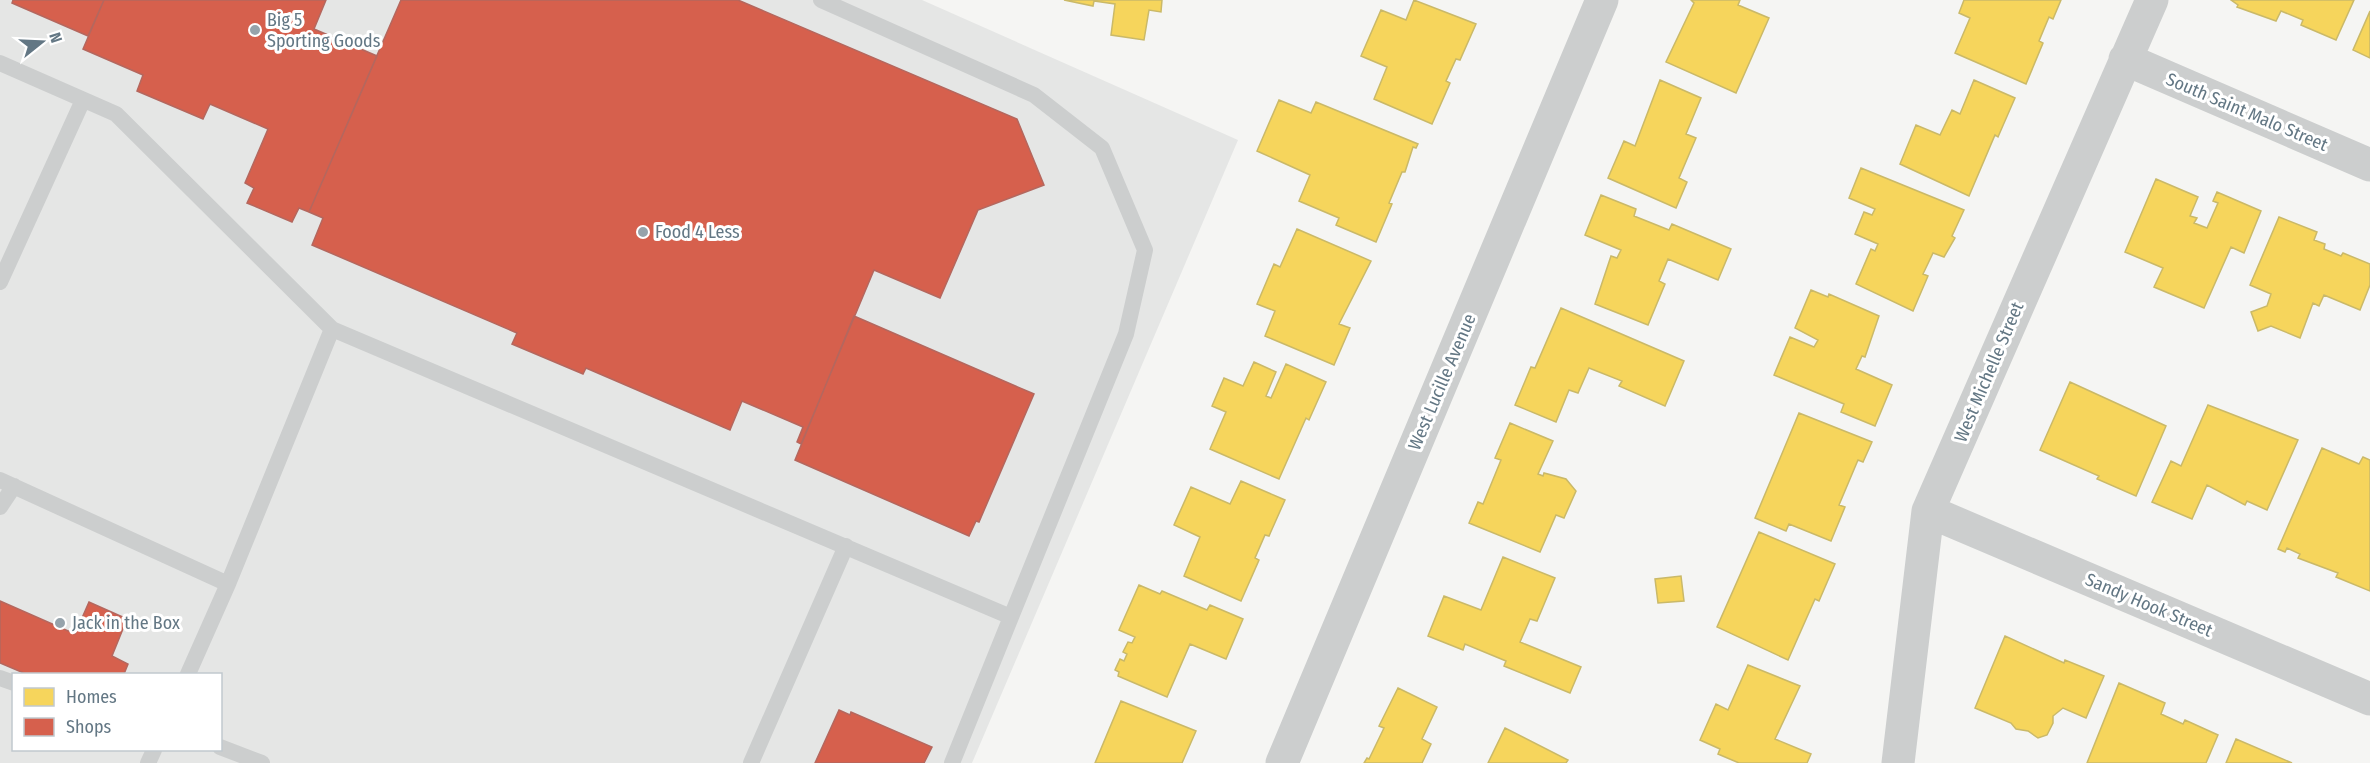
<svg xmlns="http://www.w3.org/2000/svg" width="2370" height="763" viewBox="0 0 2370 763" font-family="'Fira Sans Condensed',sans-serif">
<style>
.built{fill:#e5e6e5;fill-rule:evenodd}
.homes{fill:#f6d55c;stroke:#cab968;stroke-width:1.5}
.shops{fill:#d6604d;stroke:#b4675e;stroke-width:1.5}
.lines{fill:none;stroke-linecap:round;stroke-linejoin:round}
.service{stroke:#cccece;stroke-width:16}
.minor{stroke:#cccece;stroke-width:33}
.poi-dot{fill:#96a3ab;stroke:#fff;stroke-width:2}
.labels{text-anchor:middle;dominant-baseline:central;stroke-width:6;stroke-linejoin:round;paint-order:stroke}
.poi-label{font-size:18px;fill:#637784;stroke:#fff;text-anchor:start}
.street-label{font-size:18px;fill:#637784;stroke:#fff}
</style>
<rect width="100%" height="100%" fill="#f5f5f3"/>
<!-- built -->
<path class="built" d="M0,0H922L1238,140L972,763H0ZM14,674H220V750H14Z"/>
<!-- homes -->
<path class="homes" d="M1064,0H1162L1161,12L1149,10L1144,40L1111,35L1115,4L1094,1L1093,6Z
M1414,0L1476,24L1460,60L1456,59L1446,81L1450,83L1432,124L1374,99L1387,67L1361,56L1381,10L1406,20Z
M1691,0H1740L1738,5L1769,18L1736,93L1666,62L1694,3Z
M1964,0H2061L2053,19L2049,17L2039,41L2043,43L2026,84L1955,53L1970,18L1959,13Z
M2231,0H2354L2336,40L2301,25L2303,20L2281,11L2276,21L2237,7L2238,5Z
M2370,11V58L2353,50Z
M1660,80L1701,98L1686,134L1696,138L1679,178L1687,182L1676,208L1608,178L1624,141L1635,146Z
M1974,80L2015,98L1998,137L1995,135L1969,196L1900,164L1916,125L1940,135L1952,110L1960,114Z
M1279,100L1311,113L1316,102L1418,144L1416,148L1413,147L1405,172H1402L1389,203L1392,204L1376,242L1336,225L1339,218L1299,201L1310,175L1257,151Z
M1861,168L1964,210L1952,236L1955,238L1944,257L1933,253L1923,274L1928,276L1913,311L1856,284L1871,249L1875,251L1878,244L1855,234L1864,212L1872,215L1875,209L1849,198Z
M2156,179L2198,197L2190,216L2197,218L2194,223L2207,228L2218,203L2213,201L2217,192L2261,211L2244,253L2231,247L2204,308L2154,287L2163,268L2125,252Z
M1601,195L1636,209L1634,216L1669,230L1672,224L1731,249L1718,280L1668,259L1659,281L1665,284L1648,325L1595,304L1611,256L1617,258L1621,250L1585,235Z
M2279,217L2317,232L2314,240L2325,244L2324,249L2341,256L2343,253L2370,264V285L2360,310L2324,295L2319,306L2313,303L2300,338L2271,326L2258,331L2251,312L2267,306L2271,294L2250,285Z
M1297,229L1371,261L1339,324L1350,328L1334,365L1265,336L1275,311L1257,304L1274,264L1280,267Z
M1811,290L1828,297L1829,294L1879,316L1865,357L1862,356L1856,369L1892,385L1875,426L1841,412L1844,404L1774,375L1790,337L1814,347L1818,340L1795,328Z
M1561,308L1684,361L1665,406L1619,386L1622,381L1589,368L1578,393L1569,390L1556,422L1515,405L1531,367L1535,368Z
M1254,362L1276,372L1266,396L1271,398L1286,364L1326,382L1309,420L1306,418L1279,479L1210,449L1226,412L1212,406L1224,378L1243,386Z
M2070,382L2166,426L2136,496L2097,479L2099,476L2040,450Z
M2208,405L2298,440L2267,510L2247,501L2245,505L2207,485L2192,519L2152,502L2171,461L2181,466Z
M1799,413L1872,442L1863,462L1858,460L1839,505L1845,507L1831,541L1789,524L1786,531L1755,518Z
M1510,423L1553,441L1538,474L1543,476L1544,473L1566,479L1576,491L1564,518L1556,515L1540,552L1469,523L1478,502L1483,504L1501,460L1495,458Z
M2322,448L2359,464L2363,457L2370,460V591L2336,577L2338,573L2298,558L2300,554L2287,548L2285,552L2278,549Z
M1241,481L1285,500L1269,536L1265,535L1255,558L1259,560L1241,601L1184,576L1200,537L1174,525L1191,487L1230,504Z
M1759,532L1835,564L1819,601L1815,599L1788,660L1717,627Z
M1503,557L1555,578L1537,621L1530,619L1520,642L1581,667L1570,693L1504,666L1506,661L1465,644L1463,650L1428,636L1444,596L1481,610Z
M1681,576L1684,601L1658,603L1655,579Z
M1139,585L1160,594L1162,591L1207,610L1210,605L1243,619L1226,659L1190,644L1167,697L1118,676L1119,672L1115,670L1120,659L1124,661L1127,654L1123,652L1128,642L1132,643L1135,637L1119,630Z
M2005,636L2064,663L2065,660L2104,676L2086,718L2063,708L2053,716V723L2047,735L2038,738L2028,731L2016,729L2011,723L1975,708Z
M1748,665L1800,686L1775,739L1811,754L1807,763H1739L1718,754L1720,749L1700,740L1716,704L1728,710Z
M2119,683L2165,703L2161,714L2183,724L2185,720L2218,735L2206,763H2087Z
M1398,688L1437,707L1422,739L1431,744L1422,763H1364L1367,758L1369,759L1384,728L1379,726Z
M1121,701L1196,731L1182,763H1095Z
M1505,728L1568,760L1566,763H1488Z
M2236,739L2292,763H2226Z"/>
<!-- shops -->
<path class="shops" d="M13,0H104L88,36L12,3Z
M104,0H326L314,29L377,56L309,212L299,208L292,222L247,203L254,188L245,183L268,129L210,104L203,119L137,91L143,75L83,49Z
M401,0H738L1017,119L1044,185L978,210L940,298L874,270L801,444L797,442L803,427L742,401L730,430L586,368L583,374L512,344L517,333L312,245L323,218L309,212Z
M854,316L1034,394L979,522L976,521L969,536L795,460Z
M0,601L75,634L89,602L127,619L112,656L128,664L124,674H26L0,663Z
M839,710L850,715L851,712L932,747L924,763H815Z"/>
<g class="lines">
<!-- service -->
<path class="service" d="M821,0L1034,95L1102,148L1145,250L1126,334L1011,617
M0,63L116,114L332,329
M0,282L83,100
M0,480L228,584L188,674
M0,507L14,486
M228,584L332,329L1011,617L952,763
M0,678L14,683
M220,747L262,763
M148,763L154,750
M751,763L846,546"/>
<!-- minor -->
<path class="minor" d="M2125,59L2370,165
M1928,511L2370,699
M1282,763L1602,0
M1898,763L1928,511L2152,0"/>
</g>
<!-- markers -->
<g class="poi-dot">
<circle cx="255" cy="30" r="6"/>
<circle cx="643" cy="232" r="6"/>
<circle cx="60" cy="623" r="6"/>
</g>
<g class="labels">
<!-- poi labels -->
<g class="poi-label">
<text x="267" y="20">Big 5<tspan x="267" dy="21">Sporting Goods</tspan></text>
<text x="655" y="232">Food 4 Less</text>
<text x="72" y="623">Jack in the Box</text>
</g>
<!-- street labels -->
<g class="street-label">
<text transform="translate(2247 112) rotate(23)">South Saint Malo Street</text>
<text transform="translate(1989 372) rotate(-67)">West Michelle Street</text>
<text transform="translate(1442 382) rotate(-67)">West Lucille Avenue</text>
<text transform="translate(2149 605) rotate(23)">Sandy Hook Street</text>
</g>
</g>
<!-- legend -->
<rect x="12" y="673" width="210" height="78" fill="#ffffff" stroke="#c1c9ce" stroke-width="1.5"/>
<rect x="24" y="688" width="30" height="18" fill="#f6d55c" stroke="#c1c9ce" stroke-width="1.5"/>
<text x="66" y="703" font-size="18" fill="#637784">Homes</text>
<rect x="24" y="718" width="30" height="18" fill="#d6604d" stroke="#c1c9ce" stroke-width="1.5"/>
<text x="66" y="733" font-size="18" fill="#637784">Shops</text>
<!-- north arrow -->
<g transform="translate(42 42) rotate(72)" stroke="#ffffff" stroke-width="4.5" paint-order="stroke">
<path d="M0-4.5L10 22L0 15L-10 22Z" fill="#637784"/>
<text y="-9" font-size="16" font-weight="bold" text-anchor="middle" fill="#637784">N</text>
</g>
</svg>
